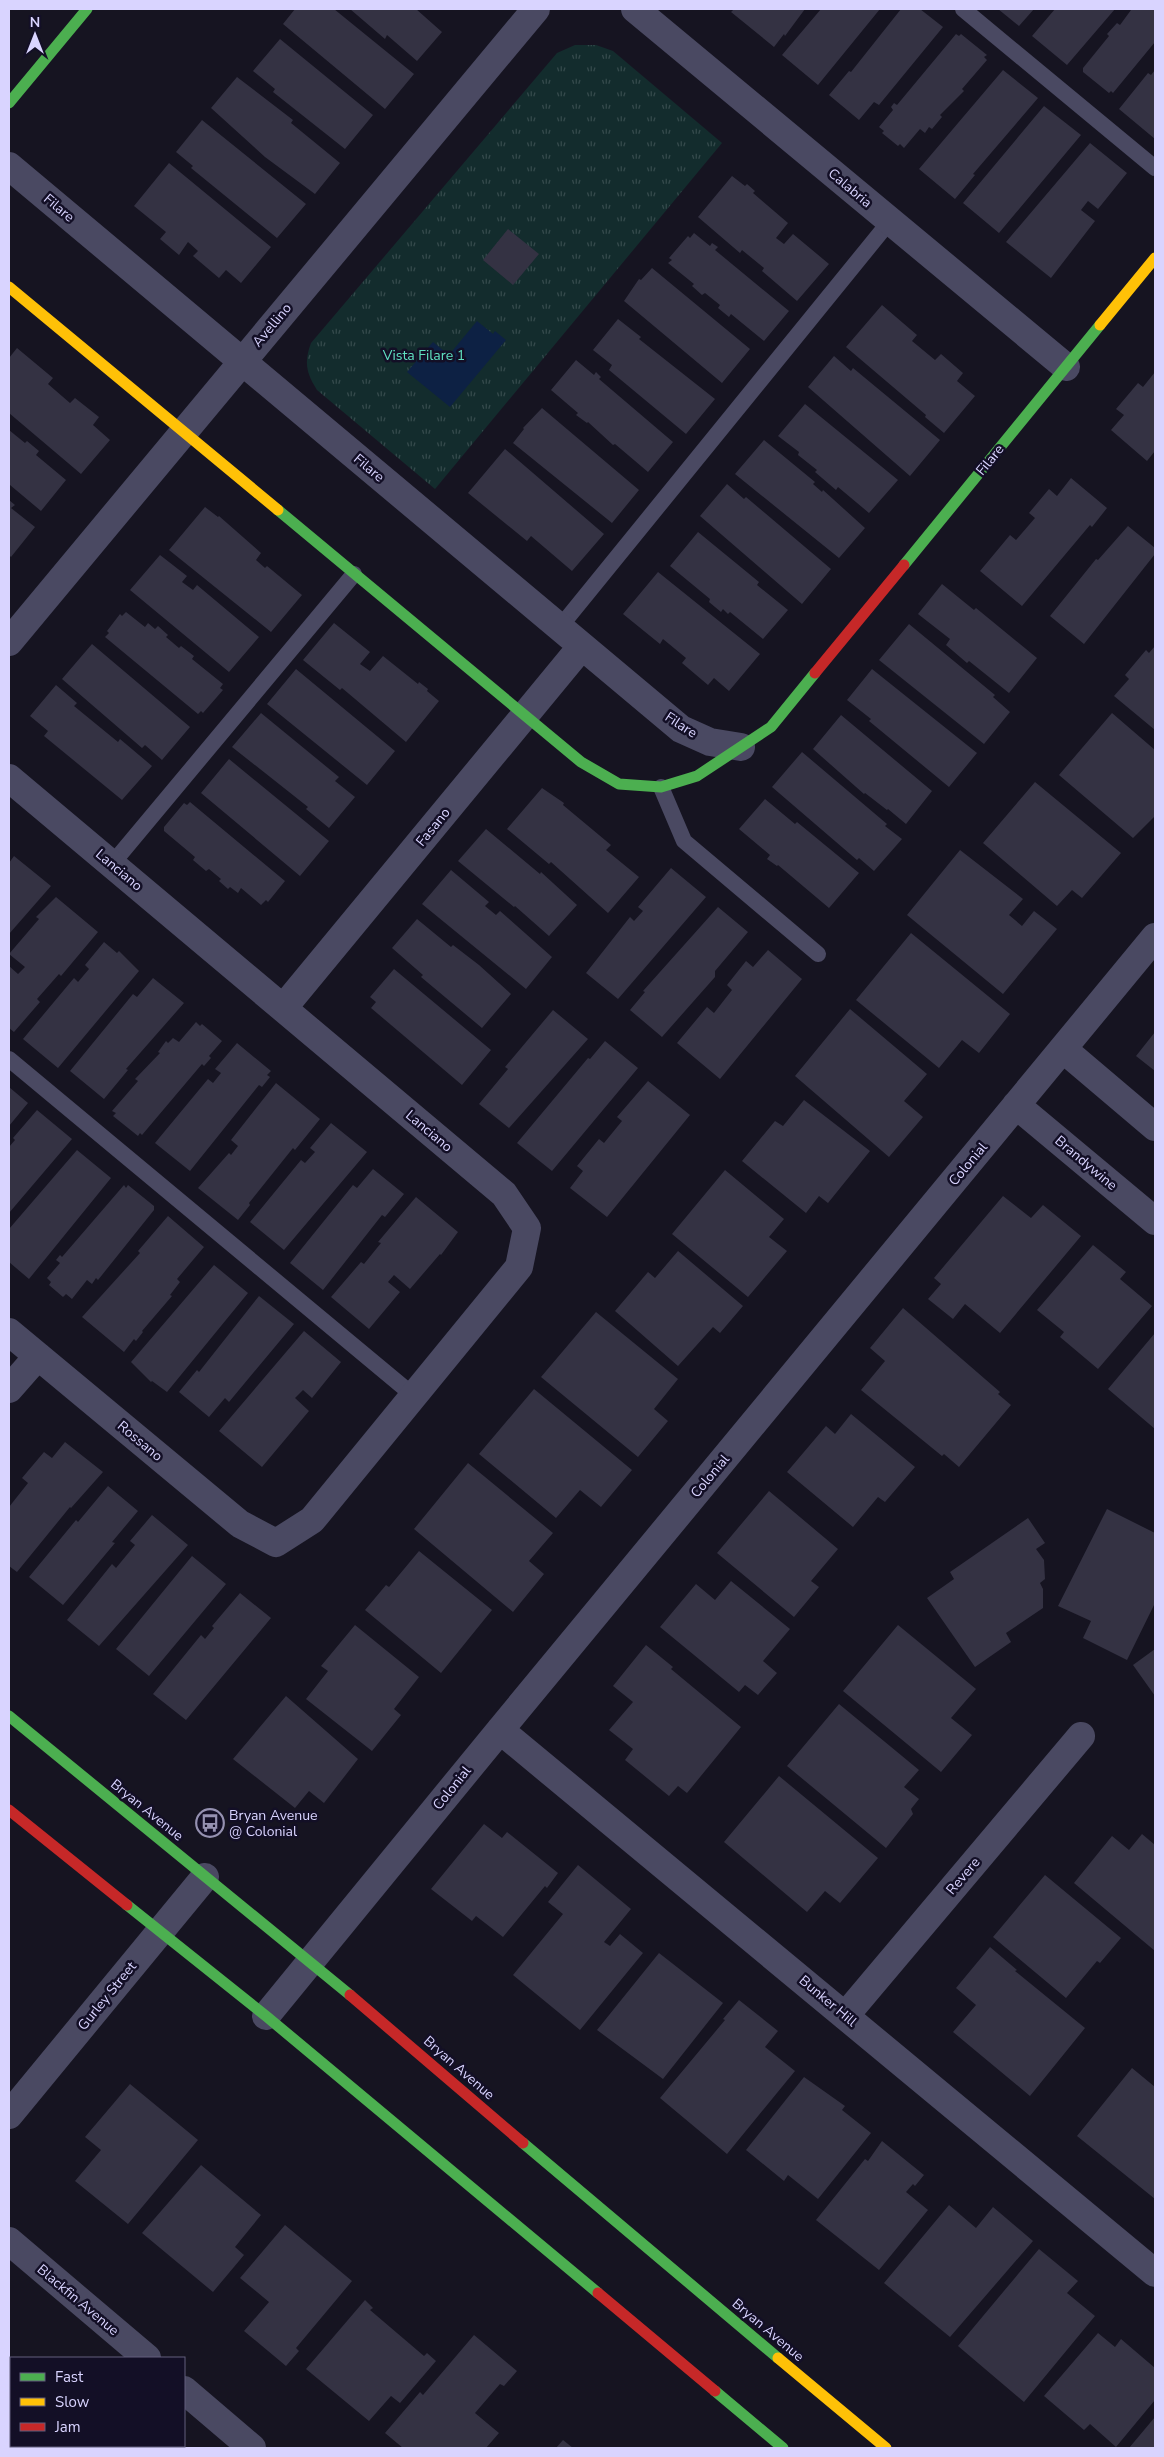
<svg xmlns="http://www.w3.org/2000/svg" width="1164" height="2457" viewBox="0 0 1164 2457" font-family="'Nunito Sans',sans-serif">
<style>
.park{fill:url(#park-tufts)}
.water{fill:#0d2144}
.building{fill:#343243}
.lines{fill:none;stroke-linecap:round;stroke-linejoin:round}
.lane{stroke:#4a4962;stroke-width:16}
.street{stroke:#4a4962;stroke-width:28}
.fast{stroke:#4caf50;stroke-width:11}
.slow{stroke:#ffc107;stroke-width:11}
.jam{stroke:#c62828;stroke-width:11}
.labels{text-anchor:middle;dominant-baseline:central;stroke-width:5;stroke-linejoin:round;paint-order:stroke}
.street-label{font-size:14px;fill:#d9d4ff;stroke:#130f26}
.park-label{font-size:14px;fill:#5fe0c0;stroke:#130f26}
.poi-label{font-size:14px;fill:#d9d4ff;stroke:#130f26;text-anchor:start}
</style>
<defs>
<pattern id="park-tufts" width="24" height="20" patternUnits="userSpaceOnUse" patternTransform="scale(1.25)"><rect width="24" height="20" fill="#132c2d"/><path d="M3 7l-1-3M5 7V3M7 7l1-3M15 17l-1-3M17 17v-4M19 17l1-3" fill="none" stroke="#354a4c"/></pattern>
</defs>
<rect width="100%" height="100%" fill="#161421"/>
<!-- park -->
<path class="park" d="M575,45H596L613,51L722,143L435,489L317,390C306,373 304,362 311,343L557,53Z"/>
<!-- water -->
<path class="water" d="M477,321L493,334L495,331L506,340L450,407L407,372L433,342L449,355Z"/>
<!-- building -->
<path class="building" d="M295,9H334L414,74L385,109L283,24Z
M350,9H416L442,32L417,61L387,35L385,39Z
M734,9H805L785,36L784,34L774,47L731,12Z
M821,9H880L818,85L782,55Z
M901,9H920L943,27L879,105L874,102L859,120L829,95L849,71L851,72Z
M998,9H1034L1019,26Z
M1055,9H1115L1067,65L1032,36Z
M1130,9H1155V42L1113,93L1111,91L1109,93L1083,72V68L1109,36L1107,34L1117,23L1120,25L1131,10Z
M956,34L959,36L961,34L987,55L984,57L987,60L962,89L964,91L940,115L942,117L932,129L929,127L925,133L920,129L904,148L900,144L898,146L882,133L884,131L879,127L893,110L891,107L894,103L897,105Z
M280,39L373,115L345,149L273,92L275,89L253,71Z
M1003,70L1038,98L973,174L975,175L955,199L919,169Z
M1155,70V139L1119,109L1148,73L1151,75Z
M237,77L293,120L291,123L340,163L315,194L265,157L211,108Z
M1044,106L1081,135L999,233L963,203Z
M202,120L306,204L277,238L191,168L193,166L176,152Z
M1090,143L1127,173L1098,209L1088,201L1081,210L1095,221L1051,278L1006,242Z
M169,163L271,247L241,283L226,270L219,278L193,256L198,251L188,242L179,255L160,239L166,232L134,206Z
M732,176L745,186L747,184L755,191L753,193L788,223L776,238L784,244L793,234L829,264L797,301L762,271L764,268L742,250L740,253L698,217Z
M508,229L539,254L513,285L483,260Z
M694,233L710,246L712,243L718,247L715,250L789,311L764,341L731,314L729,317L718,308L720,305L705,293L702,295L692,286L694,284L668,263L672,260L669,258L688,236L690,238Z
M652,268L750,349L722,383L624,301L639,279L641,280Z
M882,305L917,335L912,341L935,360L941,354L963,373L957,381L975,396L944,433L925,417L926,415L846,347Z
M618,319L641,337L639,339L715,399L686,434L609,370L612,365L593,350Z
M17,348L53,378L48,384L70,403L75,398L99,417L93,425L110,440L81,474L9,413V358Z
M834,356L851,371L853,368L940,440L910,476L808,387Z
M576,360L594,375L596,372L601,377L599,379L673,442L648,472L615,444L613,445L588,422L587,423L576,415L578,413L551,390Z
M1155,372V451L1147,461L1111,430L1124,415L1116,409L1138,383L1143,387Z
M805,404L898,480L869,513L838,487L836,490L815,472L817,470L798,455L799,452L778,436Z
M542,408L639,490L612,523L513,443L524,429L523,428Z
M9,430L25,443L27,441L39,451L36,455L66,480L41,511L10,485L9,487Z
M764,440L815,482L813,484L822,492L823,490L865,528L839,558L735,474Z
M505,449L604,534L572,571L531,536L527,541L468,493Z
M1071,478L1107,508L1092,527L1090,525L1022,606L980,571L1010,535L1016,540L1035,518L1029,513L1049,489L1057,496Z
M727,484L744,499L746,497L831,569L802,604L700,516Z
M9,500L15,505L11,508L35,527L11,557L9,555Z
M205,507L218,517L219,516L261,553L256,560L265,568L267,566L302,595L271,632L169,550Z
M1128,526L1155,548V554L1084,644L1050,616L1096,559L1098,560Z
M698,532L759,582L757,585L788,610L763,639L730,612L728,614L723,609L721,612L709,602L710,599L670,566Z
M160,555L187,576L182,582L193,590L197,585L259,637L229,672L130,590Z
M658,572L760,654L729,691L714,678L708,685L682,663L686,658L663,639L660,644L623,614Z
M942,584L974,610L976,608L1037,658L1009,693L969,661L967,663L946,645L950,639L918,614Z
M126,612L145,627L148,623L155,629L158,626L168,635L166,637L179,648L181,646L194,656L192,659L223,684L220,688L223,690L203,713L201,711L198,714L105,637L109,633L107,631L120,614L122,616Z
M334,623L370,652L360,664L370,671L383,656L418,684L419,682L428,689L427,691L439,701L406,742L342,688L340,690L303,660Z
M909,624L995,695L993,697L1010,712L984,744L879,660Z
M92,644L190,727L162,760L145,745L142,748L62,679Z
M1155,646V730L1114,696L1129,679L1125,675L1146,650L1149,653Z
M296,669L395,751L367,785L267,704Z
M872,669L977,753L949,787L869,721L871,719L847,700Z
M56,685L77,703L74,706L118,742L120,739L152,766L122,800L44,736L48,731L30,716Z
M261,713L339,777L335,781L355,797L329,828L306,809L308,807L232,747Z
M1112,713L1155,750V816L1133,838L1059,775Z
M841,715L932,791L906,824L888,809L887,810L865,793L864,794L813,749Z
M802,752L887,824L885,826L902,839L874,871L859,858L857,860L772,787Z
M229,759L329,841L300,876L201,793Z
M1035,782L1121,853L1082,898L1072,890L1057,906L983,843Z
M542,788L564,803L563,805L611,845L606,850L639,877L608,913L551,862L549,864L507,829Z
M765,799L795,824L797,822L859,873L829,908L778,865L777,866L767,859L770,855L739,829Z
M190,802L285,881L268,902L266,900L261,905L241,888L238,893L230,887L228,889L219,881L221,879L209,869L206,871L193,860L195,857L164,831V827L184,803L187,805Z
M486,829L540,874L541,872L577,905L549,936L515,906L514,907L458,861Z
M960,850L1023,899L1009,915L1022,926L1034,911L1057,929L1003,994L907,915Z
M14,856L51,886L9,934V863Z
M671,868L706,897L618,999L586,973L630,917L634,921L643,911L638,907Z
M451,870L489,902L485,906L496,915L500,911L552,957L526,989L422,904Z
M56,897L98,932L61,976L59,974L37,999L40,1002L14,1032L9,1028V966L18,974L25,967L9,954L39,919L36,917Z
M718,907L748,932L715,971V977L662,1037L630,1010L645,992L643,991Z
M417,919L451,947L453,945L479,965L511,994L482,1028L421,977L423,975L392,948Z
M911,933L1010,1014L979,1053L962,1040L939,1068L856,1000Z
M104,942L117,953L119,951L139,971L58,1068L23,1039L74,978L78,982L89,969L85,965Z
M768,950L802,979L720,1079L677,1043L707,1007L714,1013L732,990L727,985L746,961L753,967Z
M394,969L491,1050L462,1085L371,1008L376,1002L370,997Z
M153,978L184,1003L126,1069L128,1070L104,1099L70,1071L133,994L137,997Z
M850,1009L927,1074L904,1101L923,1117L889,1157L795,1076Z
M553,1010L588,1039L509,1128L479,1104L508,1069L505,1067Z
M196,1022L200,1026L202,1024L222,1041L209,1056L211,1058L204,1066L202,1064L142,1135L140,1133L138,1136L113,1116L116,1113L112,1111L138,1081L135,1079L160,1053L158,1052L166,1041L168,1043L173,1038L179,1042Z
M1155,1032V1071L1136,1056Z
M605,1041L638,1068L552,1171L517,1143L588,1058L590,1059Z
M237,1043L271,1071L267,1075L270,1077L262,1087L259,1085L190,1171L155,1143L208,1079L213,1083L221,1073L215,1069Z
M648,1081L690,1115L607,1217L570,1188L583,1171L577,1166L599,1139L604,1143L622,1121L617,1117Z
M276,1083L320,1119L295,1150L293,1148L249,1203L250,1205L238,1220L198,1188L229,1153L231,1155L238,1146L231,1140Z
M9,1087L28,1103L9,1126Z
M804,1100L870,1151L828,1203L819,1196L806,1213L742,1161L775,1121L783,1126Z
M37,1110L72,1139L9,1213V1147L15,1140L13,1138Z
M331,1123L367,1152L284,1250L250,1222L301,1160L305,1163L315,1152L310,1148Z
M77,1150L111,1178L29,1279L9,1262V1229Z
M373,1169L404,1194L385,1217L382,1215L323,1290L290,1263L353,1185L357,1188Z
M725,1170L784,1219L769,1237L787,1251L748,1297L672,1234Z
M124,1185L126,1188L128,1185L154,1206V1210L98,1280L96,1278L92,1284L87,1280L72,1299L66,1294L63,1297L49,1285L51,1282L47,1278L60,1263L56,1260L60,1255L62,1257Z
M1003,1196L1031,1218L1043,1205L1081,1236L1000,1333L965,1304L953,1319L928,1299L941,1284L934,1278Z
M416,1197L458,1232L441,1255L440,1254L410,1289L394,1275L388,1282L400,1292L369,1329L331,1297L361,1262L364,1264L381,1243L378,1242Z
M168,1216L204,1247L177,1279L180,1282L170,1295L172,1296L142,1331L143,1332L136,1341L134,1339L124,1352L82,1317L140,1253L138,1251Z
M1093,1245L1126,1272L1120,1279L1152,1306L1098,1369L1060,1337L1064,1332L1037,1310Z
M678,1251L743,1306L720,1333L713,1327L678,1366L615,1311L648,1272L655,1278Z
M214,1265L248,1293L167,1392L152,1381L151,1382L131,1362Z
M259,1296L294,1324L229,1402L225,1398L209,1417L179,1392L197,1370L199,1372Z
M903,1308L1000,1392L998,1394L1011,1405L959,1467L944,1454L942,1456L861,1390L885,1361L870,1348Z
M596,1312L678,1379L654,1409L668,1421L638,1457L541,1377Z
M304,1331L341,1362L312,1398L303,1390L295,1398L309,1411L262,1467L219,1431Z
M1155,1333V1429L1108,1389Z
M534,1389L632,1470L601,1507L580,1490L556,1518L479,1454Z
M851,1414L915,1467L885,1502L878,1497L853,1527L787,1472L826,1426L835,1434Z
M65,1442L103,1472L71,1508L70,1507L17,1572L9,1566V1507L28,1483L22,1478L44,1452L52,1458Z
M468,1463L553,1533L529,1561L544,1574L513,1612L414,1529Z
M108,1486L138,1511L112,1542L115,1543L63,1605L29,1577L76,1520L78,1522Z
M769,1491L838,1549L811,1581L819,1587L794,1617L717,1553Z
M1107,1509L1155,1533V1603L1127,1660L1083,1638L1091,1621L1058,1606Z
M152,1515L188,1545L99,1646L67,1620L112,1564L116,1568L135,1545L130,1541Z
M1028,1518L1045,1543L1036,1549L1044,1560L1045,1579L1040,1583L1043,1589V1608L1006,1633L1011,1642L975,1667L927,1598L954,1579L950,1572Z
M419,1551L492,1610L441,1673L365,1610L386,1585L389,1587Z
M192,1556L226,1584L149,1676L116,1649Z
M731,1581L790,1629L763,1661L777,1673L758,1695L745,1685L739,1692L660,1627L696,1584L715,1600Z
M240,1593L271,1618L186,1720L153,1694L201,1635L205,1639L214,1628L212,1626Z
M355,1625L419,1677L394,1709L401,1715L372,1751L306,1699L328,1671L321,1666Z
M898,1625L976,1689L951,1718L972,1735L941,1772L843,1691Z
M646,1645L673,1667L671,1669L741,1727L687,1793L678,1786L669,1796L625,1760L633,1749L609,1730L633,1702L613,1686Z
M1155,1649V1696L1133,1665Z
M286,1696L358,1759L324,1803L309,1791L295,1808L233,1759Z
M839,1704L919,1770L904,1787L919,1799L911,1809L913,1814L886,1848L787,1766Z
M779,1776L878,1858L840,1903L825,1891L807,1912L724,1842Z
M484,1824L502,1838L507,1832L558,1873L547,1888L545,1886L503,1937L476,1916L472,1921L431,1889Z
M1142,1834L1155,1845V1951L1074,1883L1112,1836L1129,1850Z
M578,1865L631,1909L604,1942L610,1946L620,1934L643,1953L580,2030L513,1975L563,1914L548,1902Z
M1045,1875L1121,1938L1100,1963L1097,1961L1066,1998L993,1937Z
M990,1947L1017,1970L1015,1971L1085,2028L1030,2096L953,2032L976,2005L956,1988Z
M659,1953L723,2003L663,2079L597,2030Z
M739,2000L778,2031L765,2047L795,2071L727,2154L660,2098L725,2020L723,2019Z
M1132,2068L1155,2087V2199L1077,2136Z
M804,2077L845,2106L842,2110L871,2133L818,2199L788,2175L784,2181L746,2150Z
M130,2084L198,2140L128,2224L75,2181L101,2150L85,2137Z
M882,2141L924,2175L915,2186L913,2184L906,2192L928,2210L879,2270L816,2220L865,2159L868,2161Z
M201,2165L261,2215L235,2247L244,2255L213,2292L142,2233Z
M949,2205L976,2228L993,2207L1033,2241L950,2337L884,2283Z
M285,2225L352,2281L296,2348L299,2351L286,2366L244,2331L269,2302L240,2278Z
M1039,2249L1078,2281L1067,2293L1095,2316L1024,2402L958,2346Z
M365,2300L373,2308L370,2310L424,2356L427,2353L436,2361L400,2403L391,2396L369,2421L306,2369Z
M1098,2333L1115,2347L1121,2339L1155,2368V2400L1116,2447L1090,2424L1084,2430L1044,2396Z
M474,2335L517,2371L504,2386L500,2384L475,2413L499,2433L486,2448H403L385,2433L420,2392L423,2395Z
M9,2375L11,2377V2446H51L49,2448H9Z
M1155,2417V2448H1129Z
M563,2440L573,2448H556Z
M77,2446H128L131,2448H75Z"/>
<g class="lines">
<!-- lane -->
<path class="lane" d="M963,9L1155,168
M560,627L890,221
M661,787L684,841L818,954
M112,864L354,574
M9,1059L414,1396"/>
<!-- street -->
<path class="street" d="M635,9L1066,367
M9,166L681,729L710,742L741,747
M9,642L536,9
M9,778L504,1194L527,1228L519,1267L312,1520L276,1543L240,1524L9,1332
M284,1007L582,646
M1063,1049L1155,1127
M1016,1105L1155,1221
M9,1389L38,1356
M500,1730L1155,2273
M266,2016L500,1730L1155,937
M845,2016L1081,1736
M9,2115L205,1877
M9,2241L147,2358
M184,2390L252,2448"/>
<!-- fast -->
<path class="fast" d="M9,103L87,9
M278,510L581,762L619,784L661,787L697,776L771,727L815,673
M904,565L1100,325
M9,1716L350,1995
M127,1905L266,2016L598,2293
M523,2143L778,2358
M715,2391L783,2448"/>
<!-- slow -->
<path class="slow" d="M9,287L278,510
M1100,325L1155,258
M778,2358L886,2448"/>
<!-- jam -->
<path class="jam" d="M815,673L904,565
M9,1810L127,1905
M350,1995L523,2143
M598,2293L715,2391"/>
</g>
<!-- icons -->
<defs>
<symbol id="bus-ring" viewBox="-11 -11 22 22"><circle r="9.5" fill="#130f26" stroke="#9591b1" stroke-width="1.5"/><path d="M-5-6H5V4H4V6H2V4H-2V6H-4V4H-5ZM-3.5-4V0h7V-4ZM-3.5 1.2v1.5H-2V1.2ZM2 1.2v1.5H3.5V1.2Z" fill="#9591b1"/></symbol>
</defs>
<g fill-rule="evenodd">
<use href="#bus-ring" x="194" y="1807" width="32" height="32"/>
</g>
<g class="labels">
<!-- street labels -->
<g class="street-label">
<text transform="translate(850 188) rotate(40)">Calabria</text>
<text transform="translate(59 208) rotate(40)">Filare</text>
<text transform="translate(272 325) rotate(-50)">Avellino</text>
<text transform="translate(990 460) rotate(-51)">Filare</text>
<text transform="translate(369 468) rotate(40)">Filare</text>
<text transform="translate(681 725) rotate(33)">Filare</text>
<text transform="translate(433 827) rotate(-51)">Fasano</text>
<text transform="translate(119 870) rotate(40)">Lanciano</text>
<text transform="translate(429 1131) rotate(40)">Lanciano</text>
<text transform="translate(1086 1163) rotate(40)">Brandywine</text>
<text transform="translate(968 1164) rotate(-50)">Colonial</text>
<text transform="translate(140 1441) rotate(40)">Rossano</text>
<text transform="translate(710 1476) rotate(-50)">Colonial</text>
<text transform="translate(452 1788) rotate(-51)">Colonial</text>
<text transform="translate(147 1810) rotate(39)">Bryan Avenue</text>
<text transform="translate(963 1876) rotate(-50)">Revere</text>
<text transform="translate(107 1996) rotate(-51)">Gurley Street</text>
<text transform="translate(828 2001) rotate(40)">Bunker Hill</text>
<text transform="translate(459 2068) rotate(41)">Bryan Avenue</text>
<text transform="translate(78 2300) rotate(40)">Blackfin Avenue</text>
<text transform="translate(768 2330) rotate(40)">Bryan Avenue</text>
</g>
<!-- park labels -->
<g class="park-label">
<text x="424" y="355">Vista Filare 1</text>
</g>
<!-- poi labels -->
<g class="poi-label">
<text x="229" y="1815">Bryan Avenue<tspan x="229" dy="16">@ Colonial</tspan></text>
</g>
</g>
<!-- border -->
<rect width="1164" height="2457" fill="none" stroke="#d9d4ff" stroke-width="20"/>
<!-- legend -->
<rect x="10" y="2357" width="175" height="90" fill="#130f26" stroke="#625e7d"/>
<rect x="20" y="2373" width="25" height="8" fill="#4caf50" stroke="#625e7d"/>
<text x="55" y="2382" font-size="15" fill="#d9d4ff">Fast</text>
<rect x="20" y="2398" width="25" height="8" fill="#ffc107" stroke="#625e7d"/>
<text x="55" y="2407" font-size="15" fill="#d9d4ff">Slow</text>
<rect x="20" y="2423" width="25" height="8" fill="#c62828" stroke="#625e7d"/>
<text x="55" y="2432" font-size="15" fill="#d9d4ff">Jam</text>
<!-- north arrow -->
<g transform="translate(35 35)" stroke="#130f26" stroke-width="4" paint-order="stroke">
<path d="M0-4L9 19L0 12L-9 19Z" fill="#d9d4ff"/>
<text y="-8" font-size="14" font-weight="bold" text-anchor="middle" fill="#d9d4ff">N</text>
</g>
</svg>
